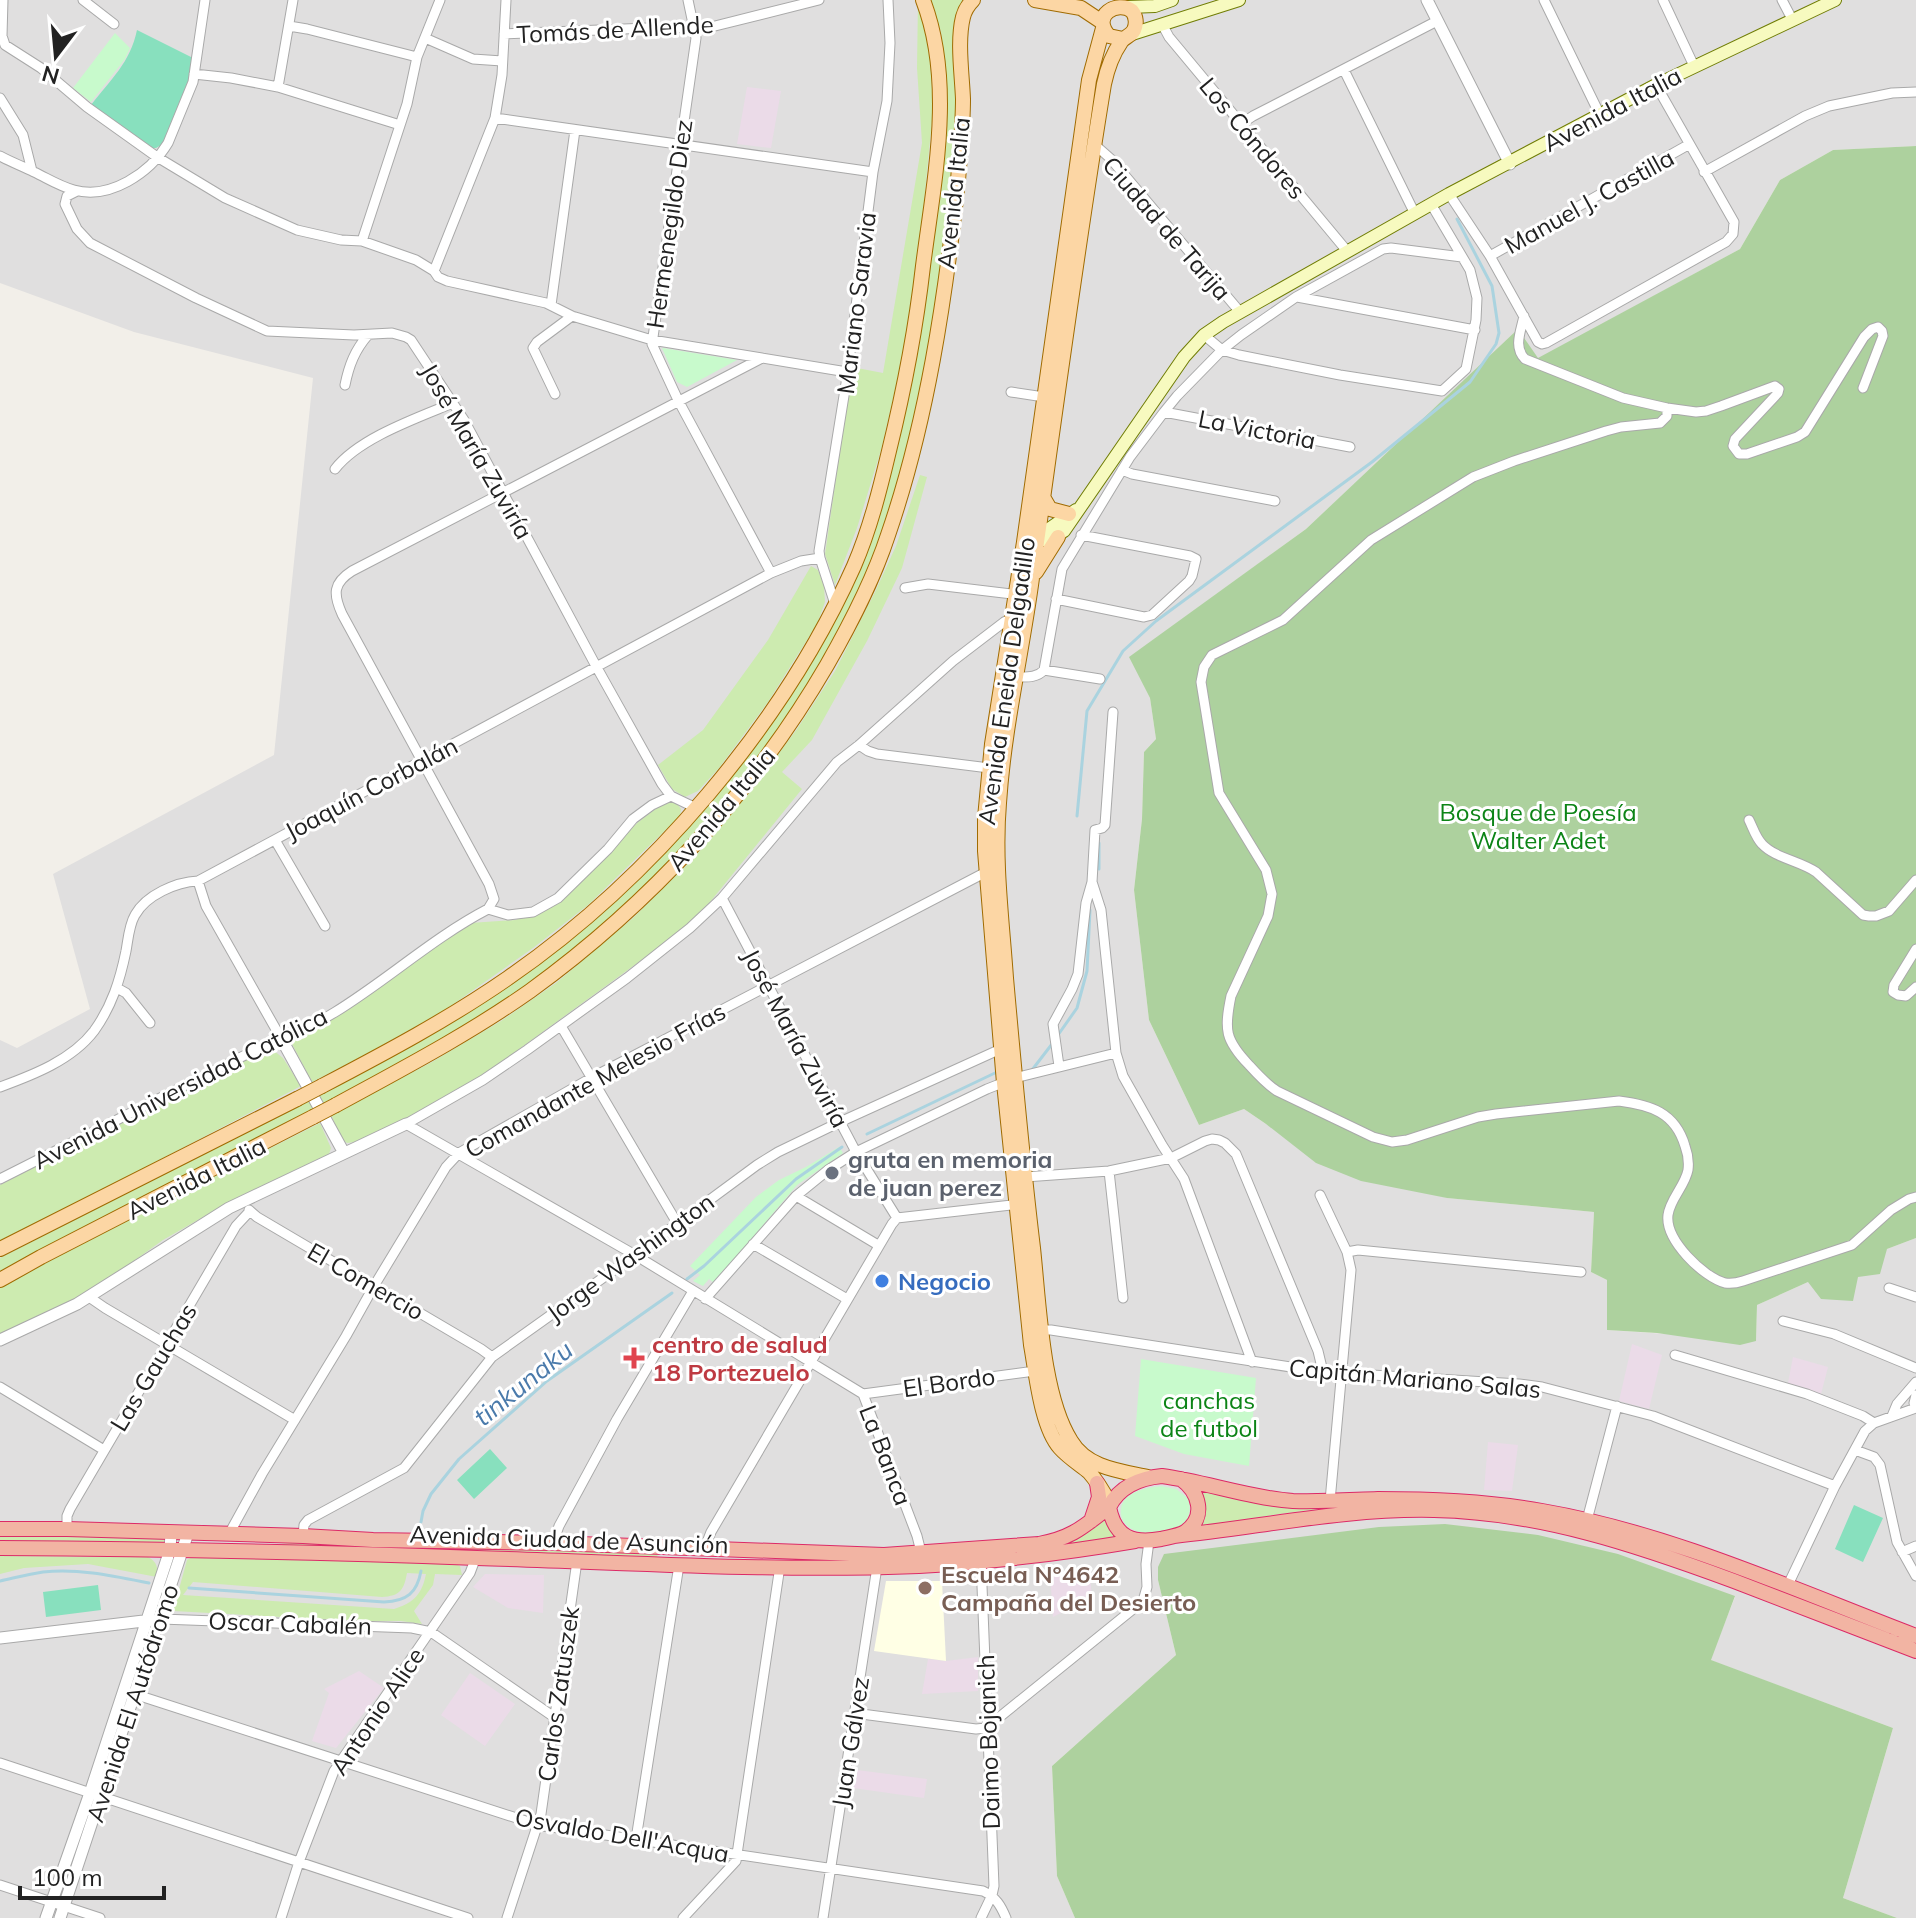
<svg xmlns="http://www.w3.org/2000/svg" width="1916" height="1918" viewBox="0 0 1916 1918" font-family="Mulish,sans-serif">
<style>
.residential{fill:#e0dfdf}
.industrial{fill:#ebdbe8}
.education{fill:#ffffe5}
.grass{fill:#cdebb0;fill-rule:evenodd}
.forest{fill:#add19e}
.park{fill:#c8facc}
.pitch{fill:#88e0be}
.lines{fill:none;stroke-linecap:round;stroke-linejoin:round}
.stream{stroke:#aad3df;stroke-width:3}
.minor-casing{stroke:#a9a9a9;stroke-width:11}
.tertiary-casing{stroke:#a9a9a9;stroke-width:13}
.secondary-casing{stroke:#707d05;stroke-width:14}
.primary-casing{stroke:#a06b00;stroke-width:16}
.trunk-casing{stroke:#dc2a67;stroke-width:16}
.minor{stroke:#fff;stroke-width:9}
.tertiary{stroke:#fff;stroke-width:11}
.secondary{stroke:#f7fabf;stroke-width:12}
.primary{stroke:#fcd6a4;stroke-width:14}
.trunk{stroke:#f2b4a3;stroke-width:14}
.primary-bridge-casing{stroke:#a06b00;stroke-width:16;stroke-linecap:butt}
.primary-bridge{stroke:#fcd6a4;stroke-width:14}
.worship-dot{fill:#6b7280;stroke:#fff;stroke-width:3}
.shop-dot{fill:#3f7fe0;stroke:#fff;stroke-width:3}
.health-dot{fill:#e0444e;stroke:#fff;stroke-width:3}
.education-dot{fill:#8d6e63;stroke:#fff;stroke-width:3}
.labels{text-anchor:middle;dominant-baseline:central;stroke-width:6;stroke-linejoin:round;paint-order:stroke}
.street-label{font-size:24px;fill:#222;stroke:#fff}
.park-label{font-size:24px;fill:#0c8416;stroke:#fff}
.worship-label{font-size:24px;font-weight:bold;fill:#5b616d;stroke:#fff;text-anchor:start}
.shop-label{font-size:24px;font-weight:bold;fill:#366cbe;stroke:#fff;text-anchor:start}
.health-label{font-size:24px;font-weight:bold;fill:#be3a42;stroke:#fff;text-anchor:start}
.education-label{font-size:24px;font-weight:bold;fill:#785e54;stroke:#fff;text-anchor:start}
.water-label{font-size:26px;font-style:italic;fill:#4a7aab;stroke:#fff}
</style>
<rect width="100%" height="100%" fill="#f2efe9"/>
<!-- residential -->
<path class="residential" d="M0,0H1916V146L1833,150L1780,180L1740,249L1538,359L1519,330L1306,529L1130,657L1150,698L1156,739L1144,752L1142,819L1134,890L1149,1020L1199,1125L1244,1109L1266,1124L1447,1198L1594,1212L1591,1272L1607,1280V1330L1756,1340L1757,1305L1808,1282L1858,1277L1887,1249L1916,1238V1918H1897L1843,1898L1893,1728L1710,1660L1735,1597L1158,1580L1176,1655L1052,1766L1057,1876L1075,1918H0V1040L17,1048L90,1009L53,874L274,755L313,378L134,332L0,283Z"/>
<!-- industrial -->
<path class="industrial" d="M747,87L781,91L771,148L737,144Z
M1632,1344L1662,1355L1649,1409L1619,1401Z
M1793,1357L1828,1367L1821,1394L1788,1383Z
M1488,1442L1518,1445L1512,1491L1484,1490Z
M1089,1568L1092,1597L1053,1617L1050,1574Z
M485,1574L544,1575L543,1613L508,1608L473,1587Z
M978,1657V1691L922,1694L928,1659L946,1661Z
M359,1671L384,1688L336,1748L312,1741L329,1693L324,1689Z
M470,1673L515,1704L485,1746L441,1715Z
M857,1770L927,1779L924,1798L853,1788Z"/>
<!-- education -->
<path class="education" d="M886,1581H942L946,1661L874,1651Z"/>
<!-- grass -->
<path class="grass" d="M918,0L929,36L933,110L920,243L902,360L881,450L857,528L835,585L825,554L852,367L883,373L922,143L917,68Z
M929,0H969L955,166L925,378L895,505L851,613L772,741L716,813L672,862L613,917L511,999L423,1052L0,1271V1258L353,1076L447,1026L509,986L577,933L766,728L884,496L945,139L947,86L941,32Z
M920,475L927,477L902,568L867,641L812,740L782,772L802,789L710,902L680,932L478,1079L430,1108L355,1142L347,1143L342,1139L331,1115L432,1062L501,1021L556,983L633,918L693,859L751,791L797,729L835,671L875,592L896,546Z
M811,566L818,570L824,586L825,602L817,624L768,702L719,768L698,791L685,797L672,789L658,765L703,730L768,640Z
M676,802L681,809L680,816L588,905L533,948L445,1010L372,1051L312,1082L291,1042L348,1007L470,923L515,920L550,908L587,876L637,823L662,804Z
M259,1050H273L283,1058L301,1086L0,1243V1185Z
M320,1123L331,1148L329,1154L238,1197L163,1240L92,1291L0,1334V1286Z
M1199,1488C1233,1496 1266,1505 1301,1506C1325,1507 1349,1503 1373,1502C1418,1499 1463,1501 1507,1507C1648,1526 1783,1588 1916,1639V1642C1856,1618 1795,1595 1735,1573C1676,1551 1617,1529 1555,1516C1436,1492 1313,1505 1194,1529C1203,1515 1204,1504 1199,1488Z
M1102,1514L1110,1528L1120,1537L1059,1546H1038Z
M0,1537H166V1544L0,1542Z
M298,1542L658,1554L657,1557L200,1545V1543L272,1545Z
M0,1556L148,1557C157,1562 158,1567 157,1577L88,1564L24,1568L0,1574Z
M194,1556L453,1563L460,1566L462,1575L435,1574L433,1585L414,1611L422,1624L401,1621H356L173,1611L187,1560ZM407,1573L426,1574C422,1594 414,1603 394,1609L183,1595L193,1582L382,1597C400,1596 404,1590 407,1573Z"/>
<!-- forest -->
<path class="forest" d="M1916,146V1238L1887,1249L1880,1274L1858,1277L1853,1301L1821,1299L1808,1282L1757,1305L1756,1341L1740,1345L1657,1333L1607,1330V1280L1591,1272L1594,1212L1447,1198L1361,1181L1316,1163L1266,1124L1244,1109L1199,1125L1149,1020L1134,890L1142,819L1144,752L1156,739L1150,698L1129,657L1306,529L1518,329L1538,358L1740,249L1780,180L1833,150Z
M1445,1524L1538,1535L1618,1554L1735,1596L1711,1660L1893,1728L1843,1898L1897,1918H1075L1057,1876L1052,1766L1176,1655L1158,1580V1567L1164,1554L1379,1527Z"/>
<!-- park -->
<path class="park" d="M115,33L130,48L125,59L91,102L73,88Z
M662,348H663L737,360L687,387L677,382Z
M839,1147L843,1153L797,1185L714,1283L709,1279L703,1286L693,1281L700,1275L690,1266L756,1197L779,1180L806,1167Z
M1141,1359L1256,1378L1249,1466L1184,1454L1135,1436Z
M1161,1486L1176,1489L1189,1499C1190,1507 1191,1515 1185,1522C1174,1535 1146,1537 1132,1529C1127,1526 1122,1522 1121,1515C1118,1493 1144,1488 1161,1486Z"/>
<!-- pitch -->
<path class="pitch" d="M137,30L193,58L189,79L177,114L163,144L156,148H151L91,105C111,79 130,63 137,30Z
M490,1449L507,1468L474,1499L457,1480Z
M1854,1505L1883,1518L1863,1562L1835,1549Z
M98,1585L101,1610L46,1617L43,1592Z"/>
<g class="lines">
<!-- stream -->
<path class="stream" d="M1077,816L1087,711L1123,651L1156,621L1372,462L1470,382L1496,344L1499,333L1492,286L1457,219
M1099,843V869
M1058,1035L1077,1008L1087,971L1090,910
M1032,1070L1052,1044
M867,1134L997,1072
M687,1279L704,1266L796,1179L842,1147
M421,1522L423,1511L431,1494L459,1459L547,1381L672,1293
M0,1581C14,1578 29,1574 43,1572C78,1568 114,1576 149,1583
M189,1588L384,1602C407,1601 417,1593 421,1571"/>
<defs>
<path id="minor" d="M3,0L2,36L5,45L41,68L87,107L157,157L225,198L297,230L341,240L362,241L416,260L434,271L438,277L447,281L546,303L572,316L652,340L847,372
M83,0L114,24
M688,0L696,38L652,344L678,400L771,573
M1544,0L1600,115
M1663,0L1694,66
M1782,0L1792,19
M1162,24L1169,37L1347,251
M289,26L307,29L417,57
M504,34L672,27L703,29L819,0
M425,38L473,59L502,61
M1344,70L1415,214
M194,74L231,78L278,87L400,125
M278,87L293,0
M0,98L23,135L32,171
M495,118L873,172
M1241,124L1253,116L1437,21
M1094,144L1111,159L1240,312
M0,156C11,162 22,166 34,172C47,178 59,186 74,190C110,200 150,173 168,143L193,82L205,0
M1704,172L1805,116L1829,106L1892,93L1916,92
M77,191L67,196L65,204L77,229L90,243L196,298L267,331L354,335L392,333L406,337L411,340L464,420L596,666L662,784L671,796L696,808
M1449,194L1490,256L1538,342L1542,344L1546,343L1726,242L1733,234L1734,222L1656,85
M362,241L407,104L417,57L440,0
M1490,256L1688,145
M434,271L495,118L502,75L506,0
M1297,297L1475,330
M551,305L575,130
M1524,316C1521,331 1513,347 1525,359L1623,398L1667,408L1696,412L1706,411L1721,406L1775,386L1779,389L1778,393L1735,439L1733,446L1739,454H1747L1797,437L1805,432L1864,337L1872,329L1878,327L1882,331L1883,336L1863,388
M1204,335L1222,350L1239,355L1340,375L1442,391L1466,369L1476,320L1477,298L1470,270L1431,204
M345,385C349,365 355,350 368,335
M1011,392L1044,397
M555,394L533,348L537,342L572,316
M1667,408V416L1660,423L1621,427L1606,431L1514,461L1473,477L1371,540L1283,620L1212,655L1204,667L1201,682L1219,793L1266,870L1272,894L1268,916L1231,996C1224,1030 1225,1040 1249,1065C1258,1075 1266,1084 1277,1091L1373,1137L1392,1142L1407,1140L1478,1117L1496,1114L1619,1101C1650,1105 1675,1112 1685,1146C1688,1154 1689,1162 1688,1170C1685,1186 1670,1199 1668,1215C1665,1240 1703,1277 1725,1283C1732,1284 1737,1283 1743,1281L1852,1245L1891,1210L1909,1199L1916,1197
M1164,412L1350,447
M335,469C359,438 417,418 453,403
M1122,470L1132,474L1275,501
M905,588L928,584L1020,595
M1056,599L1144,617L1152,615L1189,581L1192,576L1196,559L1190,556L1081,535
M835,604L820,558L819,551L847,377L873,172L887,101L890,43L888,0
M1044,670L1062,569L1130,457L1164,412L1177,396L1222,350L1241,335L1296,297L1383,249L1391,248L1462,257
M1017,677C1027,677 1037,678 1044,670L1100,679
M1113,712L1105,825L1102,828L1095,830L1092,882L1101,910L1116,1053L1123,1076L1162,1145L1184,1179L1252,1362
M859,745L868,751L877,754L989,768
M1749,820C1753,828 1756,838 1762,844C1775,858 1800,861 1816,872L1863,915L1869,916H1876L1889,911L1916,880
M275,840L325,926
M198,881L206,906L282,1040
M722,898L856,1152L897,1218
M488,909L494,899L489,884L342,614C333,594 333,583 352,571L762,358
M1916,949L1894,985L1893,992L1898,995L1906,996L1916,987
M117,988L126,993L150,1023
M561,1026L677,1223
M1059,1066L1053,1024L1072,989L1078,974L1086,903L1092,882
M0,1087C33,1075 72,1060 94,1031C112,1006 120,980 126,951C128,940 129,925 135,915C146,895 176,882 198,881L771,573L801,561L820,558
M406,1124L483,1080L527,1050L627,978L690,928L722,898L837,762L859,745L953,661L1004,622L1012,618
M406,1124L635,1255L863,1394L917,1536L921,1552
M1109,1171L1123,1298
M1025,1177L1109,1171L1171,1158L1205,1141L1212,1139L1219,1140L1225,1143L1236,1154L1318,1351L1323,1372
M0,1179L265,1045C349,1019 411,949 488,909L508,915L533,912L558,898L608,849L633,819L652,805L671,796
M1320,1195L1347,1252L1351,1270L1330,1501
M796,1196L878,1245
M249,1210L257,1217L481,1349L492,1357
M753,1244L847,1299
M1347,1252L1358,1250L1581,1272
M1889,1288L1916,1297
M89,1297L105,1308L295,1420
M705,1299L796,1196L828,1170L856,1152L987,1089L1015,1078L1116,1053
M1783,1321L1834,1334L1916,1368
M1039,1330H1051L1323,1372L1519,1384L1542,1387L1653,1416L1835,1486
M1675,1355L1807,1394L1863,1416L1874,1423
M0,1387L104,1450
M863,1394L1035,1371
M1916,1408L1914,1403L1916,1395
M1892,1416L1897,1404L1916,1382
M1855,1450L1874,1457L1880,1465L1897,1542L1916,1576
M1587,1520L1617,1406
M67,1529V1516L70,1509L236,1226L250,1211
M229,1534L262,1474L346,1336L374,1286L446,1167L459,1153L593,1077L990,870
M303,1536L304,1525L308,1520L404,1468L492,1357L635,1255L757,1165L778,1152L840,1122L1005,1047
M553,1543L559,1526L617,1419L693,1291
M704,1550L711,1532L892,1224L897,1218L1021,1204
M1902,1552L1916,1546
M1787,1587L1835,1486L1865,1431L1874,1423L1916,1408
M161,1619L412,1628L431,1632L554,1717
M131,1693L538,1825L983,1891C996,1897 1001,1906 1006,1918
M854,1713L976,1729L986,1728L1143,1601L1147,1587L1146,1564L1149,1541
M0,1763L468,1918
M636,1839L679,1565
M0,1885L100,1918
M281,1918L299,1862L334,1771L470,1573L476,1557
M507,1918L541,1814L577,1561
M683,1918L736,1861L780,1566
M823,1918L877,1567
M981,1918L992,1895L994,1886L981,1561"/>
<path id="tertiary" d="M1427,0L1510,164
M282,1040L344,1153
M0,1340L77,1304L229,1208L406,1124
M0,1638L152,1620
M46,1918L90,1793L170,1550L171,1533
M60,1918L188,1533"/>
<path id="secondary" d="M1128,7L1155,6L1172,0
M1132,34L1239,0
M1033,532L1049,529L1076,510
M1030,542L1051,539L1064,531L1184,357L1204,335L1223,322L1449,194L1656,85L1835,0"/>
<path id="primary" d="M1035,0L1081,8L1102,22
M1103,28L1089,80L1024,542L992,744L985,818V851L1004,1083L1031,1345C1036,1372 1041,1427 1060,1448C1068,1457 1079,1464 1089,1472C1097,1481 1104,1493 1110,1504
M1123,39L1109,36C1090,15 1118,0 1132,11C1136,16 1137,24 1134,30C1131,36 1124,37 1121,42C1112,55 1107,70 1104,84C1077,248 1055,413 1032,578C1022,653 1004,727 999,803C994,861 1002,920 1006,978C1014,1068 1022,1158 1033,1248C1039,1303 1042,1396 1071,1441C1087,1468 1120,1471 1148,1477
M1043,497L1050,509L1069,514
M1036,572L1058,537
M322,1086C385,1053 449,1019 508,978C650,880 783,725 854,566C870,529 880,489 889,451C904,390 916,328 923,266C934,180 955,83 923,0
M336,1105C402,1069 469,1034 530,991C650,904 753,792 827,665C851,623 873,581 888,535C927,422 945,300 958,181C960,153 963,126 963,99C962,74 957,41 963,17C965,9 968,5 973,0
M0,1249L297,1099
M0,1280L41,1257L313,1117"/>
<path id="trunk" d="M1109,1507C1115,1538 1133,1544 1161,1539C1169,1537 1178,1536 1185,1532C1207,1517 1199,1492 1181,1479
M1091,1521L1099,1497L1097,1483
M0,1529H67L303,1536L373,1540L553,1543L884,1555L1039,1544C1072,1538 1083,1527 1109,1507C1119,1487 1140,1478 1162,1476C1206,1482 1249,1498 1293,1501C1321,1502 1350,1500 1378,1499C1433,1499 1488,1501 1542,1511C1670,1533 1795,1590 1916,1636
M1174,1536C1261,1527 1346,1508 1434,1510C1539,1512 1637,1545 1734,1581C1795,1604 1855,1628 1916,1651
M0,1548C159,1549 318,1552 477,1558C624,1562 772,1572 919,1566C991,1562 1064,1553 1135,1541"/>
</defs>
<!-- minor casing -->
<use href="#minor" class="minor-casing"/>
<!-- tertiary casing -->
<use href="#tertiary" class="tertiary-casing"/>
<!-- secondary casing -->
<use href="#secondary" class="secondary-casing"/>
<!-- primary casing -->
<use href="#primary" class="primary-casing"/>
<!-- trunk casing -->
<use href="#trunk" class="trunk-casing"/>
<!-- minor -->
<use href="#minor" class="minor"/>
<!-- tertiary -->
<use href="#tertiary" class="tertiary"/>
<!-- secondary -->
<use href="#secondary" class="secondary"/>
<!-- primary -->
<use href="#primary" class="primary"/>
<!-- trunk -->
<use href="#trunk" class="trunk"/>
<defs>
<path id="primary-bridge" d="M297,1099L322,1086
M313,1117L336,1105"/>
</defs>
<!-- primary-bridge casing -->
<use href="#primary-bridge" class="primary-bridge-casing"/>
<!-- primary-bridge -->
<use href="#primary-bridge" class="primary-bridge"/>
</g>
<!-- markers -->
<circle class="worship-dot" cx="832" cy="1173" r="8"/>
<circle class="shop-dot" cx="882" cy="1281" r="8"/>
<path class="health-dot" d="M630 1346h8v8h8v8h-8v8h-8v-8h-8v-8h8z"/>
<circle class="education-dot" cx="925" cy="1588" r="8"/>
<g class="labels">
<!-- street labels -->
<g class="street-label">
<text transform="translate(615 29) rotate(-3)">Tomás de Allende</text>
<text transform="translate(1612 109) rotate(-28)">Avenida Italia</text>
<text transform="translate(1253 138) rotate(50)">Los Cóndores</text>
<text transform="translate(953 193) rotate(-84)">Avenida Italia</text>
<text transform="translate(1589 201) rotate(-29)">Manuel J. Castilla</text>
<text transform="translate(669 224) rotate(-82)">Hermenegildo Diez</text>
<text transform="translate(1167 228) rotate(49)">Ciudad de Tarija</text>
<text transform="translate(856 303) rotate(-83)">Mariano Saravia</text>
<text transform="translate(1257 429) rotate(11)">La Victoria</text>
<text transform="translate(477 451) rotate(60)">José María Zuviría</text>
<text transform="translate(1006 681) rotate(-82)">Avenida Eneida Delgadillo</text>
<text transform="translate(371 788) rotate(-28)">Joaquín Corbalán</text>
<text transform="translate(721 809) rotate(-50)">Avenida Italia</text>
<text transform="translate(796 1038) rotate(62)">José María Zuviría</text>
<text transform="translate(595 1080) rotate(-29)">Comandante Melesio Frías</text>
<text transform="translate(180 1088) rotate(-27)">Avenida Universidad Católica</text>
<text transform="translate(196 1178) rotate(-27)">Avenida Italia</text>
<text transform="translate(630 1257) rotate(-36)">Jorge Washington</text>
<text transform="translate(366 1281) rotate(30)">El Comercio</text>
<text transform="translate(153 1367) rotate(-59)">Las Gauchas</text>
<text transform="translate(1415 1378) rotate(5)">Capitán Mariano Salas</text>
<text transform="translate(949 1382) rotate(-8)">El Bordo</text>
<text transform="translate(886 1455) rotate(69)">La Banca</text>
<text transform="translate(569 1539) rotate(2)">Avenida Ciudad de Asunción</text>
<text transform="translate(290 1623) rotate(2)">Oscar Cabalén</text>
<text transform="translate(558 1694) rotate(-82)">Carlos Zatuszek</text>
<text transform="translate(132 1703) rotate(-72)">Avenida El Autódromo</text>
<text transform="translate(377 1711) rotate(-56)">Antonio Alice</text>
<text transform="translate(850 1742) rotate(-81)">Juan Gálvez</text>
<text transform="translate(988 1742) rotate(-92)">Daimo Bojanich</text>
<text transform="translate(622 1835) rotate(10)">Osvaldo Dell'Acqua</text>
</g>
<!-- park labels -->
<g class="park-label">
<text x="1538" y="812">Bosque de Poesía<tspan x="1538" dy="28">Walter Adet</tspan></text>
<text x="1209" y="1400">canchas<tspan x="1209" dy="28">de futbol</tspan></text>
</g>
<!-- worship labels -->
<g class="worship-label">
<text x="848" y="1159">gruta en memoria<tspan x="848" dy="28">de juan perez</tspan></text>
</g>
<!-- shop labels -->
<g class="shop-label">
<text x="898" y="1281">Negocio</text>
</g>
<!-- health labels -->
<g class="health-label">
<text x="652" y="1344">centro de salud<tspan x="652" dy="28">18 Portezuelo</tspan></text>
</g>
<!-- education labels -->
<g class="education-label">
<text x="941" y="1574">Escuela N°4642<tspan x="941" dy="28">Campaña del Desierto</tspan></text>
</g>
<!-- water labels -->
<g class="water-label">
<text transform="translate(523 1383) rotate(-39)">tinkunaku</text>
</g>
</g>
<!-- north arrow -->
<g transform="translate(56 56) rotate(196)" stroke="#ffffff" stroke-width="6" paint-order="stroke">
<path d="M0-6L14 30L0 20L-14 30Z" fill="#222222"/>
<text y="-12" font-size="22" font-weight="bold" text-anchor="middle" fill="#222222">N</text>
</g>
<!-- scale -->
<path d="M20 1886v12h144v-12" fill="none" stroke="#222222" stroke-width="4"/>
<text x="32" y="1886" font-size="24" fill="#222222" stroke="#ffffff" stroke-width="6" paint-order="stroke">100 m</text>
</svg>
